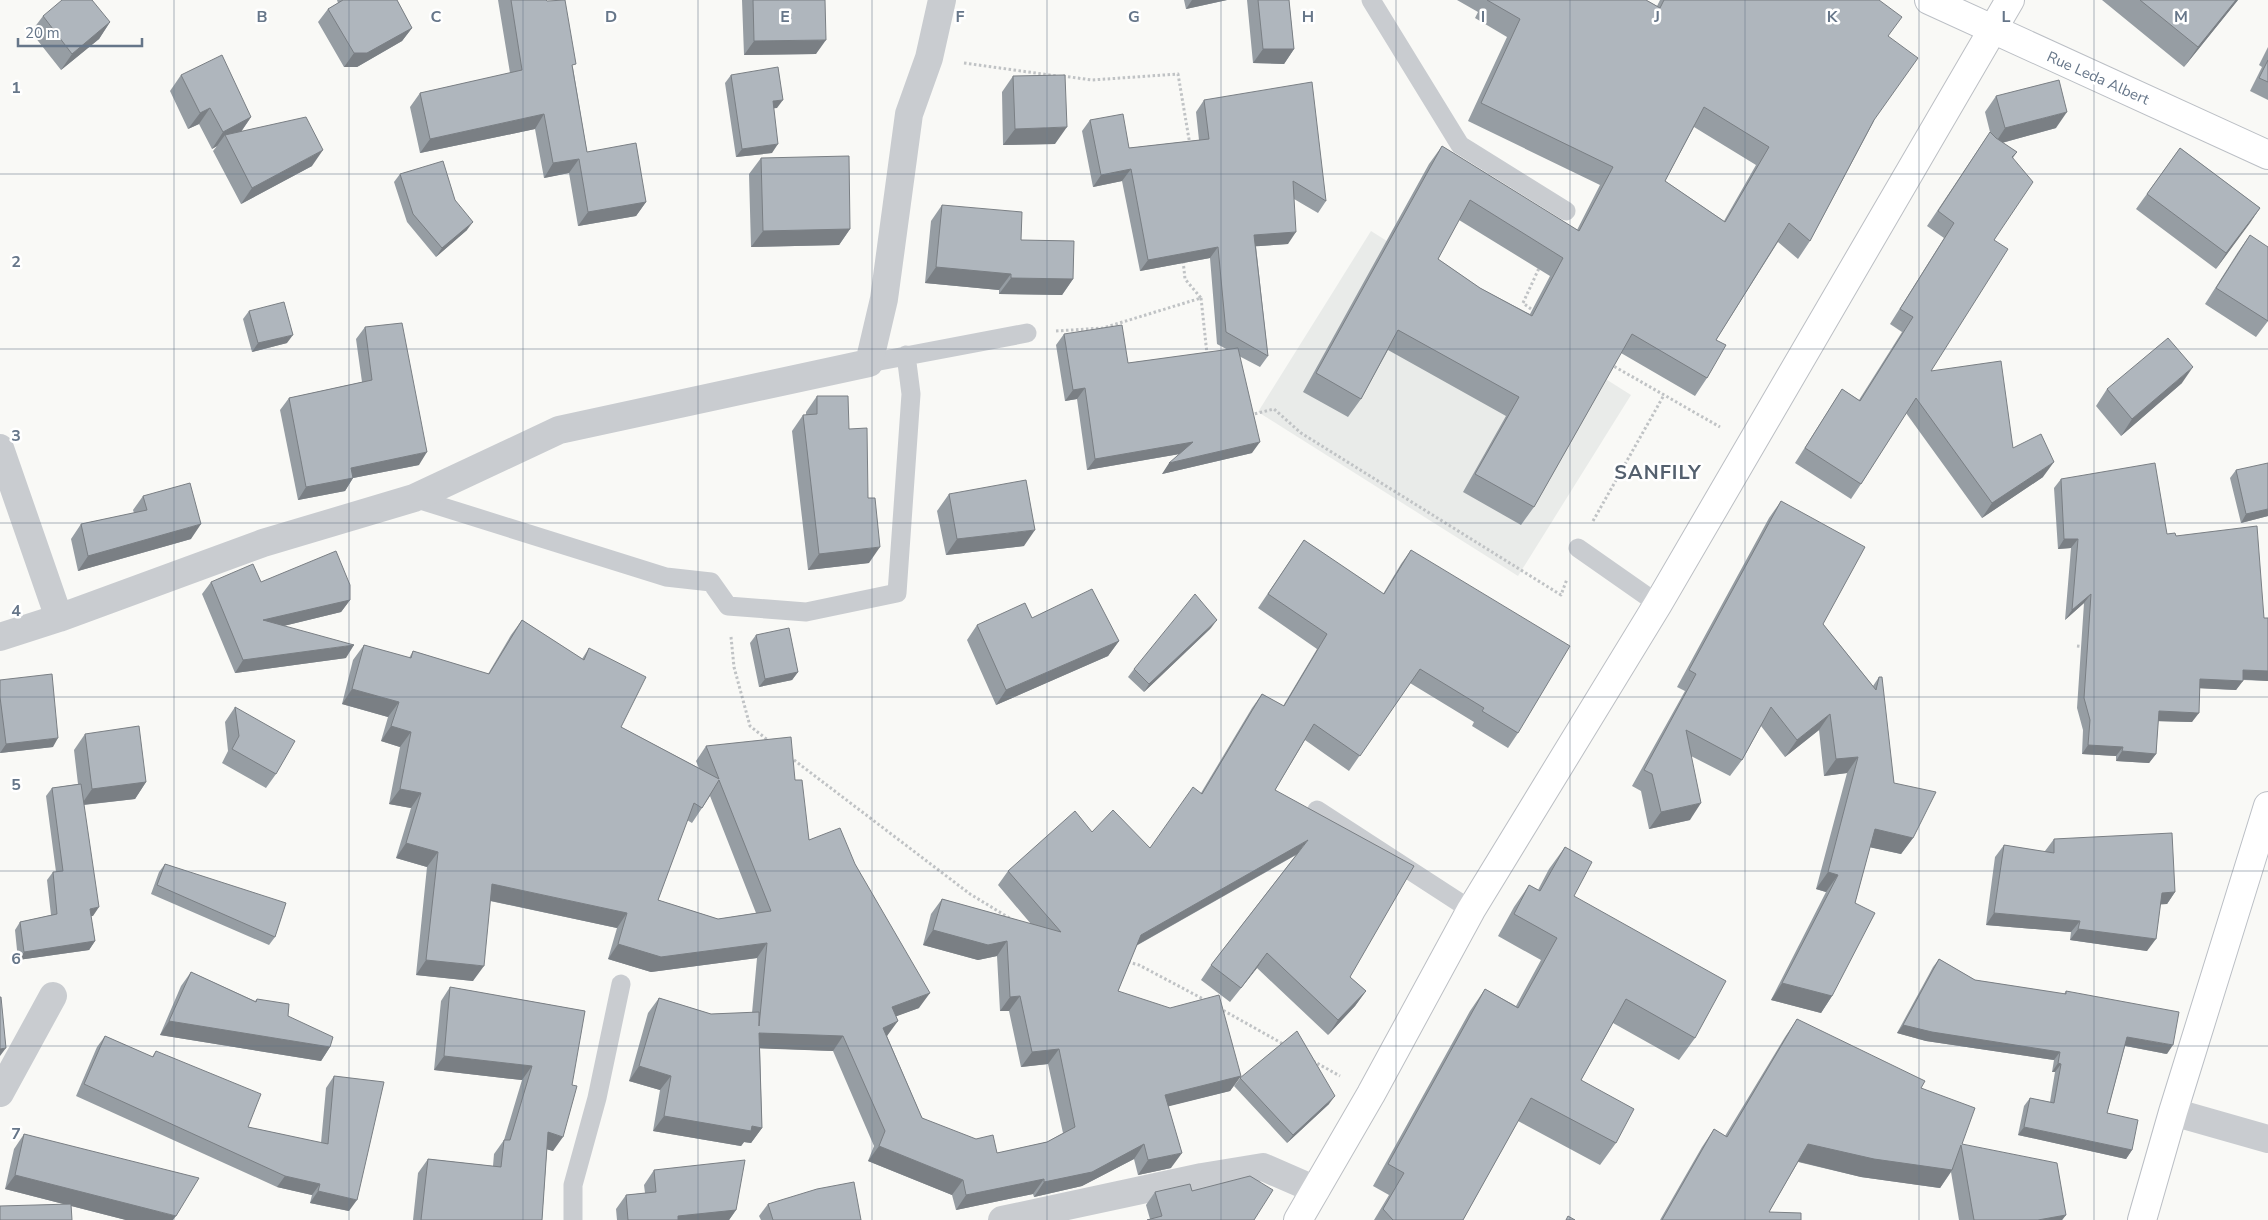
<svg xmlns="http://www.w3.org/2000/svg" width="2268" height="1220" viewBox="0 0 2268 1220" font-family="'Nunito Sans',sans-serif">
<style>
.built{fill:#e9ebe9}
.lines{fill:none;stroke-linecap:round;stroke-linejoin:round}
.secondary-casing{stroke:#bbbfc5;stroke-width:30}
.primary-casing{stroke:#bcbfc4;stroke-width:30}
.path{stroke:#c0c3c5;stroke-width:3;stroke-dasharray:2.5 2.5;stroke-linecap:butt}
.lane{stroke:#c9ccd0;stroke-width:19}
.street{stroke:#c9ccd0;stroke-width:28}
.secondary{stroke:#fff;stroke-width:28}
.primary{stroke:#fff;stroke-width:28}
.wall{fill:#969da3;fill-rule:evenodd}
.shaded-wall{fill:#7a7f84}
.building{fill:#afb6bd;stroke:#7a7f84;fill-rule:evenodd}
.grid{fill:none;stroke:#667689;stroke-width:1;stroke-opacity:0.55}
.labels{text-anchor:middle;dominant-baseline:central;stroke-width:5;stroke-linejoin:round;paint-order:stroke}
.street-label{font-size:15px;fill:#667689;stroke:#fff}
.district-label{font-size:20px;font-weight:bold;letter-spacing:1px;fill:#54606e;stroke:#fff}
.grid-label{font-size:16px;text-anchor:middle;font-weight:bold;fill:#667689;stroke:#fff;stroke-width:5;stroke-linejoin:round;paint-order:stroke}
</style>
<rect width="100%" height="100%" fill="#f9f9f6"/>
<!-- built -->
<path class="built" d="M1371,231L1631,395L1518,576L1258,412Z"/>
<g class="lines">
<defs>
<path id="secondary" d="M1929,0L2268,155
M2142,1220L2173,1112L2268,806"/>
<path id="primary" d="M1298,1220L1371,1094L1471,910L1658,604L2010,0"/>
</defs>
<!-- secondary casing -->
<use href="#secondary" class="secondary-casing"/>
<!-- primary casing -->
<use href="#primary" class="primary-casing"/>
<!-- path -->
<path class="path" d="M964,63L1057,76
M1063,76L1092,80L1178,74L1190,145
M1201,298L1207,354
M1535,312L1523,303L1540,266
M1056,331L1103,328L1201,298L1185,279L1183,260
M1610,364L1720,427
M1250,415L1274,409L1301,433L1561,595L1567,579
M1593,521L1664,395
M731,637L734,667L750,726L769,741
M2077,646L2085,647
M790,757L970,894L1011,919
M1128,962L1139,965L1205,1000
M1219,1008L1285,1045
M1313,1061L1340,1076"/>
<!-- lane -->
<path class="lane" d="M1371,0L1460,145L1566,211
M869,363L1027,333
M414,498L666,577L711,582L728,606L806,612L897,593L911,394L906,355
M1578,548L1658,604
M1317,810L1471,910
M573,1220V1185L597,1098L621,984"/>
<!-- street -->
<path class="street" d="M0,448L59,618
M0,637L59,618L263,543L414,498L559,430L869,363L884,299L909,114L929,58L942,0
M0,1093L53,996
M2173,1112L2268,1139
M1002,1220L1202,1177L1263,1167L1316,1190"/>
<!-- secondary -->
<use href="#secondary" class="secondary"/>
<!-- primary -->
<use href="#primary" class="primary"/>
</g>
<!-- wall -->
<path class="wall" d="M337,0H397L412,28L402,41L357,67H344L318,22L328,9L338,3Z
M498,0H546L573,68L587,152L646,202L636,216L578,226L569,173L544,178L535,129L420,153L410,107L420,93L510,73Z
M742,0H825L816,54L744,55Z
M1184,0H1227L1186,9Z
M1247,0H1289L1294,49L1284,64L1253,63Z
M1457,0H1646L1657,6L1660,0H1879L1888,36L1874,121L1810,241L1798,259L1778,242L1716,340L1707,378L1695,396L1621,353L1534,507L1521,525L1463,492L1506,416L1388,350L1361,399L1348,417L1303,392L1429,164L1442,146L1577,230L1600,185L1468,121L1507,37L1475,18L1478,12ZM1694,127L1756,165L1724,221L1665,181ZM1459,220L1550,276L1530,314L1480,288L1438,259Z
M2102,0H2238L2184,67Z
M43,16L110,22L99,39L61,70L31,32Z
M2268,47V100L2250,91L2262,67L2259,65Z
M181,75L251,117L241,132L312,166L241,204L213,151L217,146L212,149L199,124L188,129L170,91Z
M731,75L777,108H774L772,153L736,157L725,83Z
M1013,76L1055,144L1003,145L1002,92Z
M1996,96L2056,128L2002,143L2017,152L2013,158L1994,240L1931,371L2043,477L1982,518L1906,413L1861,484L1851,499L1795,463L1842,389L1859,400L1902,332L1890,324L1944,238L1927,226L1990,132L1985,112Z
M1204,100L1326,201L1318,213L1294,199L1288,244L1256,246L1268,356L1260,367L1239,356L1252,453L1162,474L1180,454L1087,470L1077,399L1065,401L1056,345L1064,334L1128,363L1228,350L1217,344L1210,258L1140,271L1122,181L1093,187L1082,131L1090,120L1129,148L1199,140L1196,112Z
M2180,148L2260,208L2216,269L2136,209Z
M761,158L850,229L839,245L751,247L749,174Z
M400,174L455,200L467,230L436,257L407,222L394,182Z
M942,205L1021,240L1073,279L1062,295L999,294V290L925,283L931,221Z
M2250,235L2268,321L2256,337L2205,304L2238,252Z
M249,311L287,343L252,352L243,319Z
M365,327L419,465L353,478L345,491L298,500L280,410L289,398L362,382L356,339Z
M2182,383L2121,436L2096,406L2107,389Z
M817,396L849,429L869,563L808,570L792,431L803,415H806V412Z
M2236,470L2268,516L2241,523L2230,478Z
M2061,479L2167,534L2176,536L2264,618H2268V681L2243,680L2236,690L2200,688L2192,722L2158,721L2156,754L2149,763L2116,761V756L2082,754L2083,730L2077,708L2084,603L2065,620L2071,548L2058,549L2054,488Z
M949,494L1024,546L946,555L937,511Z
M143,496L191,539L78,571L71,539L81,524L134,513L133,510Z
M1781,501L1823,624L1873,686L1879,677L1894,783L1913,838L1901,854L1870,847L1855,903L1832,996L1821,1013L1771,1000L1826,892L1816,889L1847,773L1824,776L1819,730L1785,757L1761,726L1742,760L1730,776L1691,756L1690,820L1649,829L1641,791L1632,786L1685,691L1677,687L1769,518Z
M1304,540L1383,594L1401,564L1411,550L1518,733L1508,748L1472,726L1474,722L1410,683L1349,771L1305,740L1275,790L1350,977L1366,991L1355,1006L1328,1035L1257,968L1230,1002L1201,980L1211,965L1296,855L1136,946L1118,991L1241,1076L1230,1091L1168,1106L1171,1168L1138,1175L1134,1159L1082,1186L1034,1197L1033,1194L956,1210L952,1195L868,1161L874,1146L833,1051L760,1048L762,1128L751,1143L744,1142L741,1146L653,1131L660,1090L629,1081L648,1013L659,998L711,1014L752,1013L757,958L651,972L608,959L617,928L490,901L473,981L416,975L427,867L396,858L411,808L389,804L400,747L381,741L388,717L342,704L353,660L364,645L409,658L413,651L488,674L511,635L522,620L582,659L589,648L621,727L699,768L696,761L706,746L795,780L809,840L855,864L919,1008L896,1016L887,1036L922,1118L997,1153L1047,1142L1063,1133L1048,1064L1021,1067L1009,1011H1000L997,956L978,960L923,945L931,914L942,899L1031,924L998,885L1008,871L1092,832L1150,848L1201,793L1252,708L1262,694L1283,706L1317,649L1258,608ZM710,796L756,913L718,919L658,900L687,820L692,823Z
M211,582H261L350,600L341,612L283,626L346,658L235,673L202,594Z
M1032,618L1119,641L1108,656L996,705L967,640L977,625Z
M1211,628L1144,692L1128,677L1134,669Z
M756,635L798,672L792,680L759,687L750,643Z
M0,680L53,747L0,753Z
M235,707L276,774L266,788L222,763L228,751L225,722Z
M85,734L146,782L135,799L84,805L93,916H91L95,941L89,950L18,960L15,930L20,922L51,915L47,880L53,872H56L46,796L52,788L78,784L74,750Z
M2054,839L2175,892L2167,904H2160L2147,951L2070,940L2071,932L1986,925L1995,857L2004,845L2045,852V851Z
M1565,847L1574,896L1695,1038L1679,1060L1613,1023L1581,1080L1616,1143L1600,1165L1518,1121L1463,1220H1374L1389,1195L1373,1186L1470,1011L1485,989L1516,1006L1541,960L1498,936L1514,907L1529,885L1538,890L1549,869Z
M165,864L275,937L269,945L151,894L159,872Z
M1939,959L1975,980L2064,994L2066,991L2167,1054L2125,1046L2107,1113L2132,1150L2126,1159L2018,1135L2024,1106L2030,1098L2050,1102L2055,1072H2052L2054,1060L1926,1041L1897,1033L1933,967Z
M191,972L255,1001L257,999L288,1016L330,1047L321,1061L160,1035L181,986Z
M450,987L585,1011L553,1151L547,1149L542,1220H413L418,1173L428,1159L493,1166L494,1154L504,1140L522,1080L434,1070L441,1001Z
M1797,1019L1921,1088L1962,1144L2066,1215L2062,1220H1959L1951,1172L1940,1188L1861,1177L1798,1162L1769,1212L1801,1220H1660L1702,1147L1714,1129L1725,1136L1785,1037Z
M105,1036L152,1057L156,1051L248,1127L321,1143L326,1088L334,1076L349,1211L310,1203L312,1195L277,1187L76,1096L97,1047Z
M1240,1078L1329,1104L1287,1143L1234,1086Z
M24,1134L173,1220H126L5,1189L14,1149Z
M654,1170L736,1210L729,1220H617L616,1209L626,1195L645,1193L644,1185Z
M1192,1191L1254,1220L1150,1219L1146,1205L1155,1192Z
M768,1204L861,1220H761L759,1216Z"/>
<!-- shaded-wall -->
<path class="shaded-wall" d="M1192,0H1227L1186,9Z
M2236,0H2238L2184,67L2198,47Z
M110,22L99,39L61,70L72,54Z
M412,28L402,41L357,67H344L354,53Z
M826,40L816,54L744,55L754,41Z
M1263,49H1294L1284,64L1253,63Z
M783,100L777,108L768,109L773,101Z
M210,108L199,124L188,129L200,113Z
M2067,112L2056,128L1994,145L2005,128Z
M544,114L535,129L420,153L430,139Z
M251,117L240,133L225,135L217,146L212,149L223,132Z
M1067,127L1055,144L1003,145L1015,129Z
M778,144L772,153L736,157L742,149Z
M323,150L312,166L241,204L252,188Z
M579,159L569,173L544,178L553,163Z
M1131,169L1122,181L1093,187L1101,175Z
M646,202L636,216L578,226L588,212Z
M2260,208L2250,223L2216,269L2226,253Z
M473,222L467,230L436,257L442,248Z
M850,229L839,245L751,247L763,231Z
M1296,232L1288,244L1246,247L1254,235Z
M1218,247L1210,258L1140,271L1148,260Z
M936,267L1011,274L999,290L925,283Z
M1011,278L1073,279L1062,295L999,294Z
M293,335L287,343L252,352L258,343Z
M2193,367L2182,383L2121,436L2132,419Z
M1085,388L1077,399L1065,401L1073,390Z
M1193,442L1185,453L1087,470L1095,459Z
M1260,442L1252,453L1162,474L1169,463Z
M427,452L419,465L343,480L351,468Z
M2054,462L2043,477L1982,518L1992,503Z
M353,478L345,491L298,500L306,487Z
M2268,509V516L2241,523L2246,514Z
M201,524L191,539L78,571L88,556Z
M1035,530L1024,546L946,555L957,539Z
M2064,539H2078L2071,548L2058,549Z
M880,547L869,563L808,570L819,554Z
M2091,594L2084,603L2065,620L2072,610Z
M350,600L341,612L255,633L263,620Z
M1217,620L1211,628L1144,692L1149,684Z
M1119,641L1108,656L996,705L1006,690Z
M354,645L346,658L235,673L243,660Z
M2243,670L2268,671V681L2236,679Z
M798,672L792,680L759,687L765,679Z
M2200,679L2243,681L2236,690L2194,688Z
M352,689L399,702L388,717L342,704Z
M2159,711L2199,713L2192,722L2152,721Z
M1830,714L1819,730L1785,757L1797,740Z
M391,726L411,732L400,747L381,741Z
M58,738L53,747L0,753L6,744Z
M2088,745L2123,747L2116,756L2082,754Z
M2122,751L2156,754L2149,763L2116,761Z
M1858,757L1847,773L1824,776L1836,759Z
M146,782L135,799L81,805L92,789Z
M400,789L421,793L411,808L389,804Z
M1701,803L1690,820L1649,829L1661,812Z
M1875,829L1913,838L1901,854L1864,846Z
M1308,840L1297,854L1130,949L1141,935Z
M406,843L438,852L427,867L396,858Z
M1828,872L1838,875L1826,892L1816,889Z
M492,884L627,913L617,928L482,899Z
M2175,892L2167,904L2154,905L2162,893Z
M99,907L93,916L84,917L90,909Z
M1994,913L2080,921L2071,932L1986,925Z
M2078,929L2156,939L2147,951L2070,940Z
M933,930L1007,941L997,956L978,960L923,945Z
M95,941L89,950L18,960L24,952Z
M767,943L757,958L651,972L608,959L618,944Z
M1267,953L1257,968L1230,1002L1241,988Z
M426,960L484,966L473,981L416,975Z
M1782,983L1832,996L1821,1013L1771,1000Z
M1366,991L1355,1006L1328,1035L1338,1020Z
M930,993L919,1008L881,1022L892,1007Z
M1020,996L1009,1011H1000L1010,997Z
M169,1021L330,1047L321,1061L160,1035Z
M898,1021L887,1036L873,1042L883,1028Z
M1903,1025L2060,1052L2054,1060L1926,1041L1897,1033Z
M759,1033L843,1036L833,1051L749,1048Z
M2127,1037L2173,1045L2167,1054L2121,1045Z
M6,1048L0,1056V1049Z
M1059,1049L1048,1064L1021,1067L1032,1052Z
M444,1056L532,1066L522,1080L434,1070Z
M2058,1063L2061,1064L2055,1072H2052Z
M639,1066L671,1076L660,1090L629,1081Z
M1241,1076L1230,1091L1154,1110L1165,1095Z
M1335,1096L1329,1104L1287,1143L1293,1135Z
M664,1116L752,1126L762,1128L751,1143L744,1142L741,1146L653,1131Z
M2024,1127L2132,1150L2126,1159L2018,1135Z
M548,1132L563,1137L553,1151L538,1147Z
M1144,1144L1134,1159L1082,1186L1034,1197L1044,1182Z
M1808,1144L1952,1170L1940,1188L1861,1177L1796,1161Z
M879,1146L963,1180L952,1195L868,1161Z
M1182,1153L1171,1168L1138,1175L1148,1160Z
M15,1175L176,1216L173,1220H126L5,1189Z
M285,1176L320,1184L312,1195L277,1187Z
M1044,1179L1033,1194L956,1210L966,1195Z
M318,1191L357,1200L349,1211L310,1203Z
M736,1210L729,1220H674L678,1216Z
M2066,1215L2062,1220H2038Z"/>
<!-- building -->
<path class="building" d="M62,0H92L110,22L72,54L43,16Z
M343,0H397L412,28L367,53H354L328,9Z
M511,0H546L547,1L565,0L576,64L572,65L587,152L636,143L646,202L588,212L579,159L553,163L544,114L430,139L420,93L522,70Z
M753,0H825L826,40L754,41Z
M1258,0H1289L1294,49H1263Z
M1487,0H1646L1660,8L1664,0H1879L1902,17L1888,36L1918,58L1874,120L1810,241L1789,223L1716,340L1726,345L1707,378L1632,334L1534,507L1475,474L1519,397L1398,330L1361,399L1316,373L1442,146L1579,231L1613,167L1481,103L1520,19ZM1704,107L1769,147L1725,222L1665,181ZM1470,200L1563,258L1532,316L1480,288L1438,259Z
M2140,0H2236L2198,47Z
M222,55L251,117L223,132L210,108L200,113L181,75Z
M2268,60V82L2259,78Z
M778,67L783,100L773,101L778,144L742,149L731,75Z
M1065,75L1067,127L1015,129L1013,76Z
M2059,80L2067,112L2005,128L1996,96Z
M1312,82L1326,201L1293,181L1296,232L1254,235L1268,356L1226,332L1218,247L1148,260L1131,169L1101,175L1090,120L1123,114L1129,148L1209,139L1204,100Z
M306,117L323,150L252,188L225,135Z
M1990,132L1996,138L2017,152L2012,157L2033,182L1994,240L2008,249L1931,371L2001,361L2013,448L2041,434L2054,462L1992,503L1916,398L1861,484L1805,448L1842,389L1860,401L1913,317L1900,309L1954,223L1938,211Z
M2180,148L2260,208L2226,253L2147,194Z
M849,156L850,229L763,231L761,158Z
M443,161L455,200L473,222L442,248L413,214L400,174Z
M942,205L1022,212L1021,240L1074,241L1073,279L1011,278V274L936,267Z
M2250,235L2268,247V321L2216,288Z
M284,302L293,335L258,343L249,311Z
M402,323L427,452L351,468L353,478L306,487L289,398L372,380L365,327Z
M1122,325L1128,363L1238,348L1260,442L1169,463L1193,442L1095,459L1085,388L1073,390L1064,334Z
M2168,338L2193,367L2132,419L2107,389Z
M817,396H848L849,429L867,428L868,498H875L880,547L819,554L803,415L817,414Z
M2155,463L2167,534L2175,533L2176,536L2257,526L2264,618H2268V671L2243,670V681L2200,679L2199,713L2159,711L2156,754L2122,751L2123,747L2088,745L2090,720L2084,698L2091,594L2072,610L2078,539H2064L2061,479Z
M2268,463V509L2246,514L2236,470Z
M1026,480L1035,530L957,539L949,494Z
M190,483L201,524L88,556L81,524L147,510L143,496Z
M1781,501L1865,547L1823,624L1876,690L1879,677H1882L1894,783L1936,792L1913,838L1875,829L1855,903L1875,913L1832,996L1782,983L1838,875L1828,872L1858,757L1836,759L1830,714L1797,740L1771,707L1742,760L1686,730L1701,803L1661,812L1652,774L1644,770L1696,674L1689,670Z
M1304,540L1384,594L1411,550L1570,646L1518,733L1482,711L1484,708L1420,669L1360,756L1314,724L1275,790L1414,866L1350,977L1366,991L1338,1020L1267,953L1241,988L1211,965L1308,840L1141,935L1118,991L1170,1008L1219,995L1241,1076L1165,1095L1182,1153L1148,1160L1144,1144L1092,1172L1044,1182V1179L966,1195L963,1180L879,1146L885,1131L843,1036L759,1033L762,1128L752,1126L751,1131L664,1116L671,1076L639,1066L659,998L711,1014L759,1012V1026L767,943L661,957L618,944L627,913L492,884L484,966L426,960L438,852L406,843L421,793L400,789L411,732L391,726L399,702L352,689L364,645L411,658L413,651L489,674L522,620L584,660L589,648L646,677L621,727L719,779L706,746L791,737L795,780H802L809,840L840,828L855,864L930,993L892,1007L898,1021L883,1028L922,1118L976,1139L993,1135L997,1153L1047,1142L1075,1127L1059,1049L1032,1052L1020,996L1010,997L1007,941L988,945L933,930L942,899L1061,932L1008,871L1075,811L1092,832L1113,810L1150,848L1193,787L1202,794L1262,694L1284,706L1327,634L1268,594ZM719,780L771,911L718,919L658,900L694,803L702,808Z
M336,551L350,585V600L263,620L354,645L243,660L211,582L253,564L261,582Z
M1092,589L1119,641L1006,690L977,625L1025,603L1032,618Z
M1195,594L1217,620L1149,684L1134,669Z
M789,628L798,672L765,679L756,635Z
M52,674L58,738L6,744L0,697V680Z
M235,707L295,741L276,774L232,749L239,736Z
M139,726L146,782L92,789L85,734Z
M81,784L99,907L90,909L95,941L24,952L20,922L57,914L53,872L63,871L52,788Z
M2172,833L2175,892L2162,893L2156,939L2078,929L2080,921L1994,913L2004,845L2054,853V839Z
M1565,847L1592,862L1574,896L1726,981L1695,1038L1626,999L1581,1080L1634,1109L1616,1143L1531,1098L1463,1220H1393L1383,1209L1404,1173L1388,1164L1485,989L1518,1008L1557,938L1514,914L1529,885L1540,891Z
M165,864L286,903L275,937L157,885Z
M1939,959L1975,980L2066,994V991L2179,1012L2173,1045L2127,1037L2107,1113L2138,1120L2132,1150L2024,1127L2030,1098L2054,1103L2061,1064L2058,1063L2060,1052L1932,1032L1903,1025Z
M191,972L256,1002L257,999L289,1004L288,1016L333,1037L330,1047L169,1021Z
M450,987L585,1011L572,1085L577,1086L563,1137L548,1132L542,1220H421L428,1159L501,1167L504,1140H510L532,1066L444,1056Z
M0,997H1L6,1048L0,1049Z
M1797,1019L1925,1081L1921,1088L1975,1108L1962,1144L2057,1163L2066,1215L2038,1220H1974L1961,1145L1952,1170L1874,1159L1808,1144L1769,1212L1801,1213V1220H1662L1714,1129L1727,1137Z
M1297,1031L1335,1096L1293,1135L1240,1078Z
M105,1036L153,1057L156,1051L261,1094L248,1127L328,1144L334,1076L384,1082L357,1200L318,1191L320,1184L285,1176L84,1084Z
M24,1134L199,1178L176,1216L15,1175Z
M745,1160L736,1210L678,1216V1220H628L626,1195L656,1192L654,1170Z
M1250,1176L1273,1190L1254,1220H1147L1162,1216L1155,1192L1190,1184L1192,1191Z
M854,1182L861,1220H773L768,1204L817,1189Z
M71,1204L72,1220H0V1206Z
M1568,1216L1575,1220H1566Z"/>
<!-- grid -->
<path class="grid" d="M174,0V1220M349,0V1220M523,0V1220M698,0V1220M872,0V1220M1047,0V1220M1221,0V1220M1396,0V1220M1570,0V1220M1745,0V1220M1919,0V1220M2094,0V1220M0,174H2268M0,349H2268M0,523H2268M0,697H2268M0,871H2268M0,1046H2268"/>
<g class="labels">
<!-- street labels -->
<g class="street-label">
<text transform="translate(2098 78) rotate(24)">Rue Leda Albert</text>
</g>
<!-- district labels -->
<g class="district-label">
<text x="1658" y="472">SANFILY</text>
</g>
</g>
<g class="grid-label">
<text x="262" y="22">B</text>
<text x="436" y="22">C</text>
<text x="611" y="22">D</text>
<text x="785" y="22">E</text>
<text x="960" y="22">F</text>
<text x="1134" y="22">G</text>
<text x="1308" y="22">H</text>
<text x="1483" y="22">I</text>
<text x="1657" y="22">J</text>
<text x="1832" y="22">K</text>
<text x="2006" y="22">L</text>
<text x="2181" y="22">M</text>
<text x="16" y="93">1</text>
<text x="16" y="267">2</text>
<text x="16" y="441">3</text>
<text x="16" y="616">4</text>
<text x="16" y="790">5</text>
<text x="16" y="964">6</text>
<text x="16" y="1139">7</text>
</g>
<!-- scale -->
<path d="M18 38v8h124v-8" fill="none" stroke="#667689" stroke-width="2.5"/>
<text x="25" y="38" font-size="15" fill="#667689" stroke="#ffffff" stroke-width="4" paint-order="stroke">20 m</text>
</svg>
